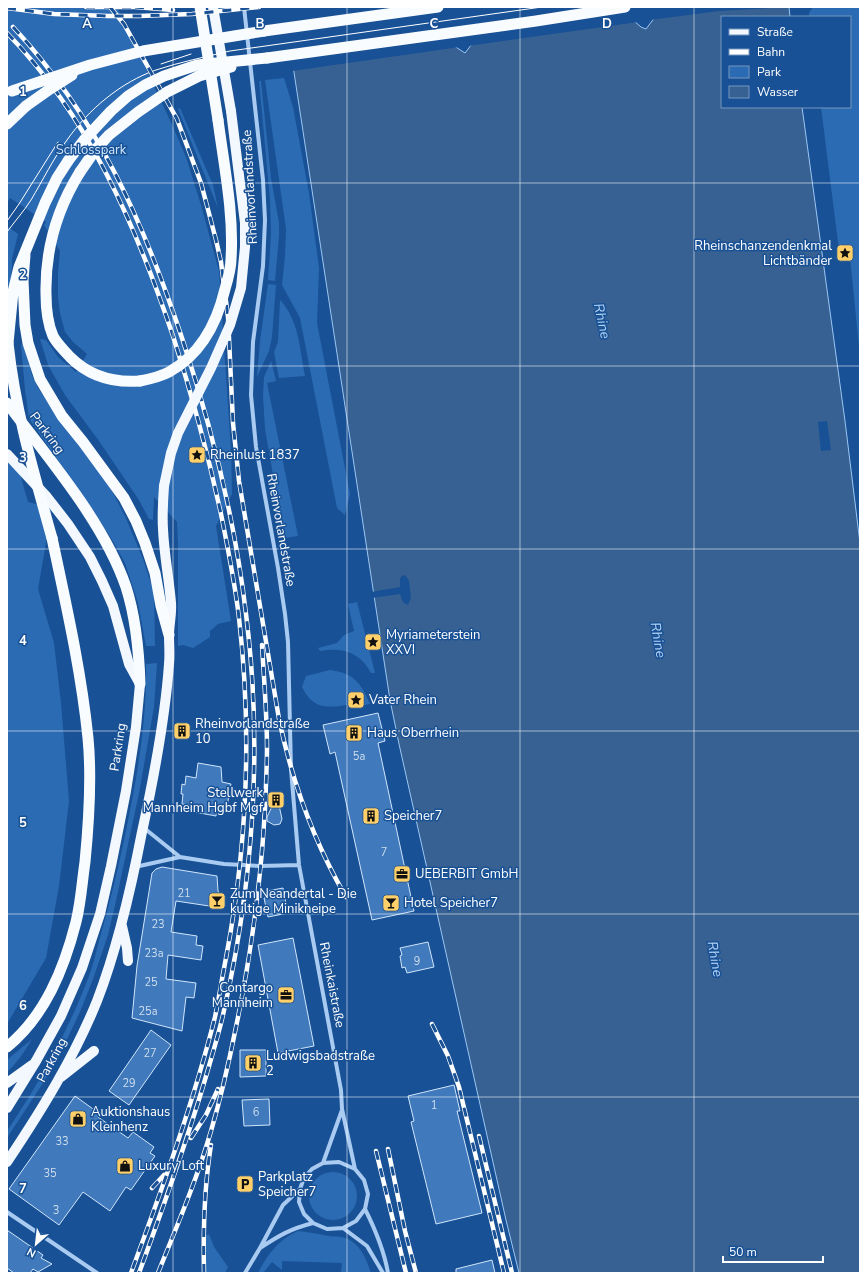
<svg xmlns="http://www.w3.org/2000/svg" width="867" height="1280" viewBox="0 0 867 1280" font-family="'Nunito Sans',sans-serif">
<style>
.green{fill:#2b6bb3}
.water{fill:#376192;stroke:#9cc6f3}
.pier{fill:#185195}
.building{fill:#407abc;stroke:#d0e5fc}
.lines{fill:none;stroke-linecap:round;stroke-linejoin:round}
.minor{stroke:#a9cbf1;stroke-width:4}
.primary{stroke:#f3f8ff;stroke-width:10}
.trunk{stroke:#f9fcff;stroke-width:11}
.tram{stroke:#fff;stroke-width:1}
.rail-casing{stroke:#fff;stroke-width:4.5}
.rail{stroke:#185195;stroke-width:3;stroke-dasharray:9;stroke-linecap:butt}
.primary-bridge{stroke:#f3f8ff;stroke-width:10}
.trunk-bridge{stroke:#f9fcff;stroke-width:11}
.grid{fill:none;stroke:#fff;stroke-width:1;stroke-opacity:0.55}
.labels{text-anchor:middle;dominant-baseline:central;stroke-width:3;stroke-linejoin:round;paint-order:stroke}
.number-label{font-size:11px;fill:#cfdeee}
.park-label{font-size:13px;fill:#d0e5fc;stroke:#185195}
.street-label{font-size:13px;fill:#fff;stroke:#185195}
.poi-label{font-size:13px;fill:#fff;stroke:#185195;text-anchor:start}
.water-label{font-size:14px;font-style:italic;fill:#b5d5f7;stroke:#185195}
.grid-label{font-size:13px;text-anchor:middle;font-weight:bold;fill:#fff;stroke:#185195;stroke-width:3;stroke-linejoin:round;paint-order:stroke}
</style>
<rect width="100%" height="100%" fill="#185195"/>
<!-- green -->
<path class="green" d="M7,7H117L169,118L186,157L201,205L219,271L231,450L232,494L216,526L231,621L218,624L210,631V637L193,648L183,645L178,646V545L177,522L154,497L153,520L149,519L139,500L99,441L65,395L48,365L40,339L46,340L58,357L76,372L87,354L73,342L65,332L60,313L58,297V273L60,251L44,225L46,222L10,198L7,203Z
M813,7H860V357L850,257L840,258L821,107H850V17H809V13Z
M284,78L293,107L309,193L319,268L317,323L350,494L345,515L337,508L300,318L282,285L285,256L286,229L265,80Z
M259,81H261L271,178L279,223V236L275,281L268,280L271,234L270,200Z
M180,108L213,185L218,208L178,109Z
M7,226L18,234L12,259V267L7,310Z
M268,284L276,285L272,337L269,351L257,377L260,341Z
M280,300C299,320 300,350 305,376L279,378L274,352L278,342Z
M21,344L24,346L32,375L38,388L52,409L111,489L125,516L143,559L154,593L155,646H146L138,603L125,563L111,538L83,496L29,419L25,390Z
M271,361L276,381L267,383L298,536L284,538L265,429L263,396L264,377Z
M7,462L20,474L28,502L52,508L38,589L54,643L61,703L69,801L59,886L46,958L7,1024Z
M357,602L375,673H371C360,652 342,647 320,651L318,648L337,643L344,635L354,631L348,604Z
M157,663L154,707L140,788L116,901L108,935L93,979L80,1012L70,1033L57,1060L43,1083L7,1138V1131C40,1082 68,1031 89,976C93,965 96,953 99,941C110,903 119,865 127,826C138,772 147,718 146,664Z
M330,670C354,673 361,683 370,704L348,708L347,705C326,708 313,709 302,687L306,676Z
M32,1039C25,1051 17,1063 7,1072V1060Z
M309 1196a24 24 0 1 1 48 0a24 24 0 1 1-48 0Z
M298,1231C309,1232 318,1234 329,1236C333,1237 337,1236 341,1237C359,1240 366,1258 371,1273H343L341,1272L342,1263L282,1261V1270L272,1262L263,1273H258C269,1253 277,1241 298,1231Z
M209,1234L214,1247L228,1267L225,1273H206V1235Z"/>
<!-- water -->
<path class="water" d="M284,7L451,44L465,53L475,40L633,20L641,27L646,29L655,17L653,7H789L790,17H722V107H802L845,421L860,543V1273H519L506,1220L399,744L390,700Z"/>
<!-- pier -->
<path class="pier" d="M282,7H449L453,43L460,47L292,71Z
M468,7H633L635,19L638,22L468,46L473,39Z
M651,7H791L719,11L650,20L653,16Z
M827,421L831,450L821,451L818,422Z
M403,575L406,576L409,581L411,598L408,605L404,603L402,600L400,594L372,598L371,592L400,587V578Z"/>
<!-- building -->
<path class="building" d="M378,713L385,741L378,743L414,911L372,920L335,752L330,754L323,725Z
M198,763L221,767L222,782L231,784L226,812L217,810L216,816L189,811L190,805L182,804L183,794H181L182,784L185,785L186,776L196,778Z
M277,796L282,819L280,824L274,825L267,821V817Z
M162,867L217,876L218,891L223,900L222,904L219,907H216L176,901L171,932L197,936L196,945L203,946L201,960L168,955L166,979L196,983L194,998L186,997L182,1031L132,1018L137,966L152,873L156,869Z
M283,888L288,913L268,917L264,898L268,897L267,891Z
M293,938L314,1046L278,1053L258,945Z
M428,942L434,967L407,973L405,967L402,968L400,956L402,955L400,948Z
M151,1030L171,1045L129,1105L109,1091Z
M240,1050H266V1076L240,1077Z
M454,1085L460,1111H457L482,1213L436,1224L411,1122L414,1121L408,1096Z
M75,1096L100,1114L98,1117L128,1138L133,1132L154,1147L150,1153L155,1156L131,1190L126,1187L110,1211L83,1192L59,1225L9,1189Z
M269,1099L270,1125L244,1126L242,1100Z
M7,1230L43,1255L41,1258L52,1264L38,1272L33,1269L30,1273H14L7,1268Z
M492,1260L495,1273H456V1269Z"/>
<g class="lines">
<!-- minor -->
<path class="minor" d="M244,7L263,180L265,220L263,266L253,342L251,395L256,447L278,568L285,614L288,642L291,769L299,865L341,1090L342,1109L355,1169L364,1180L368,1194L365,1209L356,1221L343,1228L327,1229L313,1223L304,1214L299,1202L300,1189L304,1178L312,1169L323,1163L339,1162L355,1169
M144,828L180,857
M135,867L180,857L224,864L260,866L299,865
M323,1163L342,1110
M365,1209C375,1229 384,1250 388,1273
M7,1212L97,1273
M343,1228L367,1246L383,1273
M260,1248C280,1235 290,1229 313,1223
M245,1273L260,1248L283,1205L300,1189"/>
<!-- primary -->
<path class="primary" d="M213,7L231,111
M7,454L47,497L68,524L90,557L102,581L113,606L129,664L140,684L136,727L126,791L111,866L100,914L82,968L61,1016L36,1061L7,1108
M122,926L127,948L128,961
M61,1077L94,1051
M7,1083L32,1065
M7,1162C41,1111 74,1058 97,1001C118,947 131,889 142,832C154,777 165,720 169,664C170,654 169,645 169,635C169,625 172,614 171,603C169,578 164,554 163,529C162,515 163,501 164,486"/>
<!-- trunk -->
<path class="trunk" d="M200,7L218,120
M264,31L438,7
M267,58L536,21L625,7
M7,124L26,106
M80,172C57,209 45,250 46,294C46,308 47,322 53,336C57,344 64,350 70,357C89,376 114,383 140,381
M25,255L23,280L25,325L28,343L40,379L62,416L83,442L124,498L136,521L145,543L155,573L161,606L169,635
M8,343L13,292L19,267L45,203L57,178L68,161
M7,403C48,458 104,522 126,587C136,618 139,651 140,684
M7,1047C45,1016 64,969 76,922C81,902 82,882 85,862C89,821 92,779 88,738C81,670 66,604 52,538"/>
<!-- tram -->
<path class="tram" d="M161,64L191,54
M7,221L19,204L58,142
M7,232C15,221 24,211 31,200C43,180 53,159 67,140C88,110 121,82 156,70C180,62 205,57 230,51L542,7"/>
<defs>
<path id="rail" d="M86,7H141
M110,7L124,24L177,119L201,183L216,240L221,262L228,317L233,423L239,481L279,719C292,781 314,842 346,897
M135,7L173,10
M7,8L54,14L108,16H139L192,14L259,7
M13,27C98,118 143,221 182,338C212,428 235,520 246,614C263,748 253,884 223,1015C219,1032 214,1049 209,1066C189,1136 164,1205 139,1273
M7,33C89,117 136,226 173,336C192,395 208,454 221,514C228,549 235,583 239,618C252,731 247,847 226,958C222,978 219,998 215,1017C193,1104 162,1189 131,1273
M432,1024L448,1056L459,1087L504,1273
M479,1136L512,1273
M191,1138L206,1115L218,1089
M388,1149L405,1231L416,1273
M376,1151L406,1273
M152,1188L164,1175
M158,1273C177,1226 197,1179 211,1131C221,1097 229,1062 236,1027C255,936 266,842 267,749C267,714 264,680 262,645
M204,1273C203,1230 204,1188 211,1145"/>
</defs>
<!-- rail casing -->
<use href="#rail" class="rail-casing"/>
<!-- rail -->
<use href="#rail" class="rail"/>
<!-- primary-bridge -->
<path class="primary-bridge" d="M164,486L171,453L178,433L211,368L230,325L241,288L245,247V223L231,111"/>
<!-- trunk-bridge -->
<path class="trunk-bridge" d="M12,91L90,65L143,51L264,31
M26,106L50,89L72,75
M68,161L84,140L111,111L128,96L145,85L164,76L197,65L267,58
M80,172L96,149L109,135L138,112L167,92L199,76L231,67
M8,343C15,410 34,474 52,538
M140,381C150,379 160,377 169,372C200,355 217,323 225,289C228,279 231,269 231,259C234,213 224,166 218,120"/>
</g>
<!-- grid -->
<path class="grid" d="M173,7V1273M347,7V1273M520,7V1273M694,7V1273M7,183H860M7,366H860M7,549H860M7,731H860M7,914H860M7,1097H860"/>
<!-- icons -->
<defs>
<symbol id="sight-square" viewBox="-11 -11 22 22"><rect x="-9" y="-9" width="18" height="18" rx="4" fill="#ffd069" stroke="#185195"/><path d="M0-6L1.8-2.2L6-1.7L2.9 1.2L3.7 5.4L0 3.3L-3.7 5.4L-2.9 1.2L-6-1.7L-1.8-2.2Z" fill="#111"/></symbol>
<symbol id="building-square" viewBox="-11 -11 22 22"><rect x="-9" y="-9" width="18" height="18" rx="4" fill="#ffd069" stroke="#185195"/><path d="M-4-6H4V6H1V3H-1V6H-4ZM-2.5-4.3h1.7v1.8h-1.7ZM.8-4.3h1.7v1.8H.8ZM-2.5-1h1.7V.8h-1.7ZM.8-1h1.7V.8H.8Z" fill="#111"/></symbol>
<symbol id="office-square" viewBox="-11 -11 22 22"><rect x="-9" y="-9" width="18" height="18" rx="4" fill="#ffd069" stroke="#185195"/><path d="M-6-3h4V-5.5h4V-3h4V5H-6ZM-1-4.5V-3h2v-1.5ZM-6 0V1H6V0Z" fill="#111"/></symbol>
<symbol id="bar-square" viewBox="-11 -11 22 22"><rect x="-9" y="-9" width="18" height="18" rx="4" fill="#ffd069" stroke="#185195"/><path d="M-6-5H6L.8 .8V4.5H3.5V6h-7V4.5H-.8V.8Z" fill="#111"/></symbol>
<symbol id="shop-square" viewBox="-11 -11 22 22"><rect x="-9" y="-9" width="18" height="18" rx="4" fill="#ffd069" stroke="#185195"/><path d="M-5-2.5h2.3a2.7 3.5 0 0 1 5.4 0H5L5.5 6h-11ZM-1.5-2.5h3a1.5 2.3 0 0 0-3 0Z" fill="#111"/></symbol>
<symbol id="parking-square" viewBox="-11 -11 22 22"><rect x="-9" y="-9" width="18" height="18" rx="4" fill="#ffd069" stroke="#185195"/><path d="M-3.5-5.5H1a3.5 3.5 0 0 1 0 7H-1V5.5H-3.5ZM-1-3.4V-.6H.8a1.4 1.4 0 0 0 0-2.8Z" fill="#111"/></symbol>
</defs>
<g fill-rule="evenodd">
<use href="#sight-square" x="835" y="243" width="20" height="20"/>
<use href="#sight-square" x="187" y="445" width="20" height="20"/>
<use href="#sight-square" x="363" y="632" width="20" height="20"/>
<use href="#sight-square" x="346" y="690" width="20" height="20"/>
<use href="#building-square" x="172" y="721" width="20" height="20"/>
<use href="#building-square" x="344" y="723" width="20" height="20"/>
<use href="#building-square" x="266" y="790" width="20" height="20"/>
<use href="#building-square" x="361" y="806" width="20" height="20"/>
<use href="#office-square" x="392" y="864" width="20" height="20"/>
<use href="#bar-square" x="207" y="891" width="20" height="20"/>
<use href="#bar-square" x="381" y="893" width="20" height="20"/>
<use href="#office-square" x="276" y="985" width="20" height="20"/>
<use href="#building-square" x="243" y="1053" width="20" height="20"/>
<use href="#shop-square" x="68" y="1109" width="20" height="20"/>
<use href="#shop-square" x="115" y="1156" width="20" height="20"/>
<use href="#parking-square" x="235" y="1174" width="20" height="20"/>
</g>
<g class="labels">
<!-- number labels -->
<g class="number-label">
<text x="359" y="756">5a</text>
<text x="384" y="852">7</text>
<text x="184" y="893">21</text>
<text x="158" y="924">23</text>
<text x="154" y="953">23a</text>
<text x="417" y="961">9</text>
<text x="151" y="982">25</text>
<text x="148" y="1011">25a</text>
<text x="150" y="1053">27</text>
<text x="129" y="1083">29</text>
<text x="434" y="1105">1</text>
<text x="256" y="1112">6</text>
<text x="62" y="1141">33</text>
<text x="50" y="1173">35</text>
<text x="56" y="1210">3</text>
</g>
<!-- park labels -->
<g class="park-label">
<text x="91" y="150">Schlosspark</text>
</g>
<!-- street labels -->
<g class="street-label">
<text transform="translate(250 187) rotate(-93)">Rheinvorlandstraße</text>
<text transform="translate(47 433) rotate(53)">Parkring</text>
<text transform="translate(281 530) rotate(80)">Rheinvorlandstraße</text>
<text transform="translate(118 747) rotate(-81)">Parkring</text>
<text transform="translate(332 985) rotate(79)">Rheinkaistraße</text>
<text transform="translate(52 1060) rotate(-62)">Parkring</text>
</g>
<!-- poi labels -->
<g class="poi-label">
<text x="832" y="246" text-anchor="end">Rheinschanzendenkmal<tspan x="832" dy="15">Lichtbänder</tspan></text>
<text x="210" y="455">Rheinlust 1837</text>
<text x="386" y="635">Myriameterstein<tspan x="386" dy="15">XXVI</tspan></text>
<text x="369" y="700">Vater Rhein</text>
<text x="195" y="724">Rheinvorlandstraße<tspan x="195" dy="15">10</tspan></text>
<text x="367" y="733">Haus Oberrhein</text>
<text x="263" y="793" text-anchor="end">Stellwerk<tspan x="263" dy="15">Mannheim Hgbf Mgf</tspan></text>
<text x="384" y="816">Speicher7</text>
<text x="415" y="874">UEBERBIT GmbH</text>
<text x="230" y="894">Zum Neandertal - Die<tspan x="230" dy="15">kultige Minikneipe</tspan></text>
<text x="404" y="903">Hotel Speicher7</text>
<text x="273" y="988" text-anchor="end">Contargo<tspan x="273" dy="15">Mannheim</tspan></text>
<text x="266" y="1056">Ludwigsbadstraße<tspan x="266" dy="15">2</tspan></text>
<text x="91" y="1112">Auktionshaus<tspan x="91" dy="15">Kleinhenz</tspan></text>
<text x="138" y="1166">Luxury Loft</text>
<text x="258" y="1177">Parkplatz<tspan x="258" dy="15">Speicher7</tspan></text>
</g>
<!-- water labels -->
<g class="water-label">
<text transform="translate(602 321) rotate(78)">Rhine</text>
<text transform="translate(658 640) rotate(80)">Rhine</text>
<text transform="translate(715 959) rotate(80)">Rhine</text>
</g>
</g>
<g class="grid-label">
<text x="87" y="28">A</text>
<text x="260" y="28">B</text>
<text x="434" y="28">C</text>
<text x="607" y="28">D</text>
<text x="23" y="96">1</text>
<text x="23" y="279">2</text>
<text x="23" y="462">3</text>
<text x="23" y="645">4</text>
<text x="23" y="827">5</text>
<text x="23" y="1010">6</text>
<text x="23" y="1193">7</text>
</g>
<!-- border -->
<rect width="867" height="1280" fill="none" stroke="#ffffff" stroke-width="16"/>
<!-- legend -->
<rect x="721" y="16" width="130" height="92" fill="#185195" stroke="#7497bf"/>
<rect x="729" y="29" width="20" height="6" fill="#f3f8ff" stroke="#7497bf"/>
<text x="757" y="36" font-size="12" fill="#ffffff">Straße</text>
<rect x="729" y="49" width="20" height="6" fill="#ffffff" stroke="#7497bf"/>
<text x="757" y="56" font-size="12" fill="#ffffff">Bahn</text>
<rect x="729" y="66" width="20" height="12" fill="#2b6bb3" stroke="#7497bf"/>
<text x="757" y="76" font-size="12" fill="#ffffff">Park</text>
<rect x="729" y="86" width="20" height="12" fill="#376192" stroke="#7497bf"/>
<text x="757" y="96" font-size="12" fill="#ffffff">Wasser</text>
<!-- north arrow -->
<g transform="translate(36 1244) rotate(208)" stroke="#185195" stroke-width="3" paint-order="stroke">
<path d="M0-3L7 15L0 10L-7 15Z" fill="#ffffff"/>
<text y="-6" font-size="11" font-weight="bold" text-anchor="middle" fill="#ffffff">N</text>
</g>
<!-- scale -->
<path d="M723 1256v6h100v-6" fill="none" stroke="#ffffff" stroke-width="2"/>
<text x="729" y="1256" font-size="12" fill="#ffffff" stroke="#185195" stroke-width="3" paint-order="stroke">50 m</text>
</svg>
